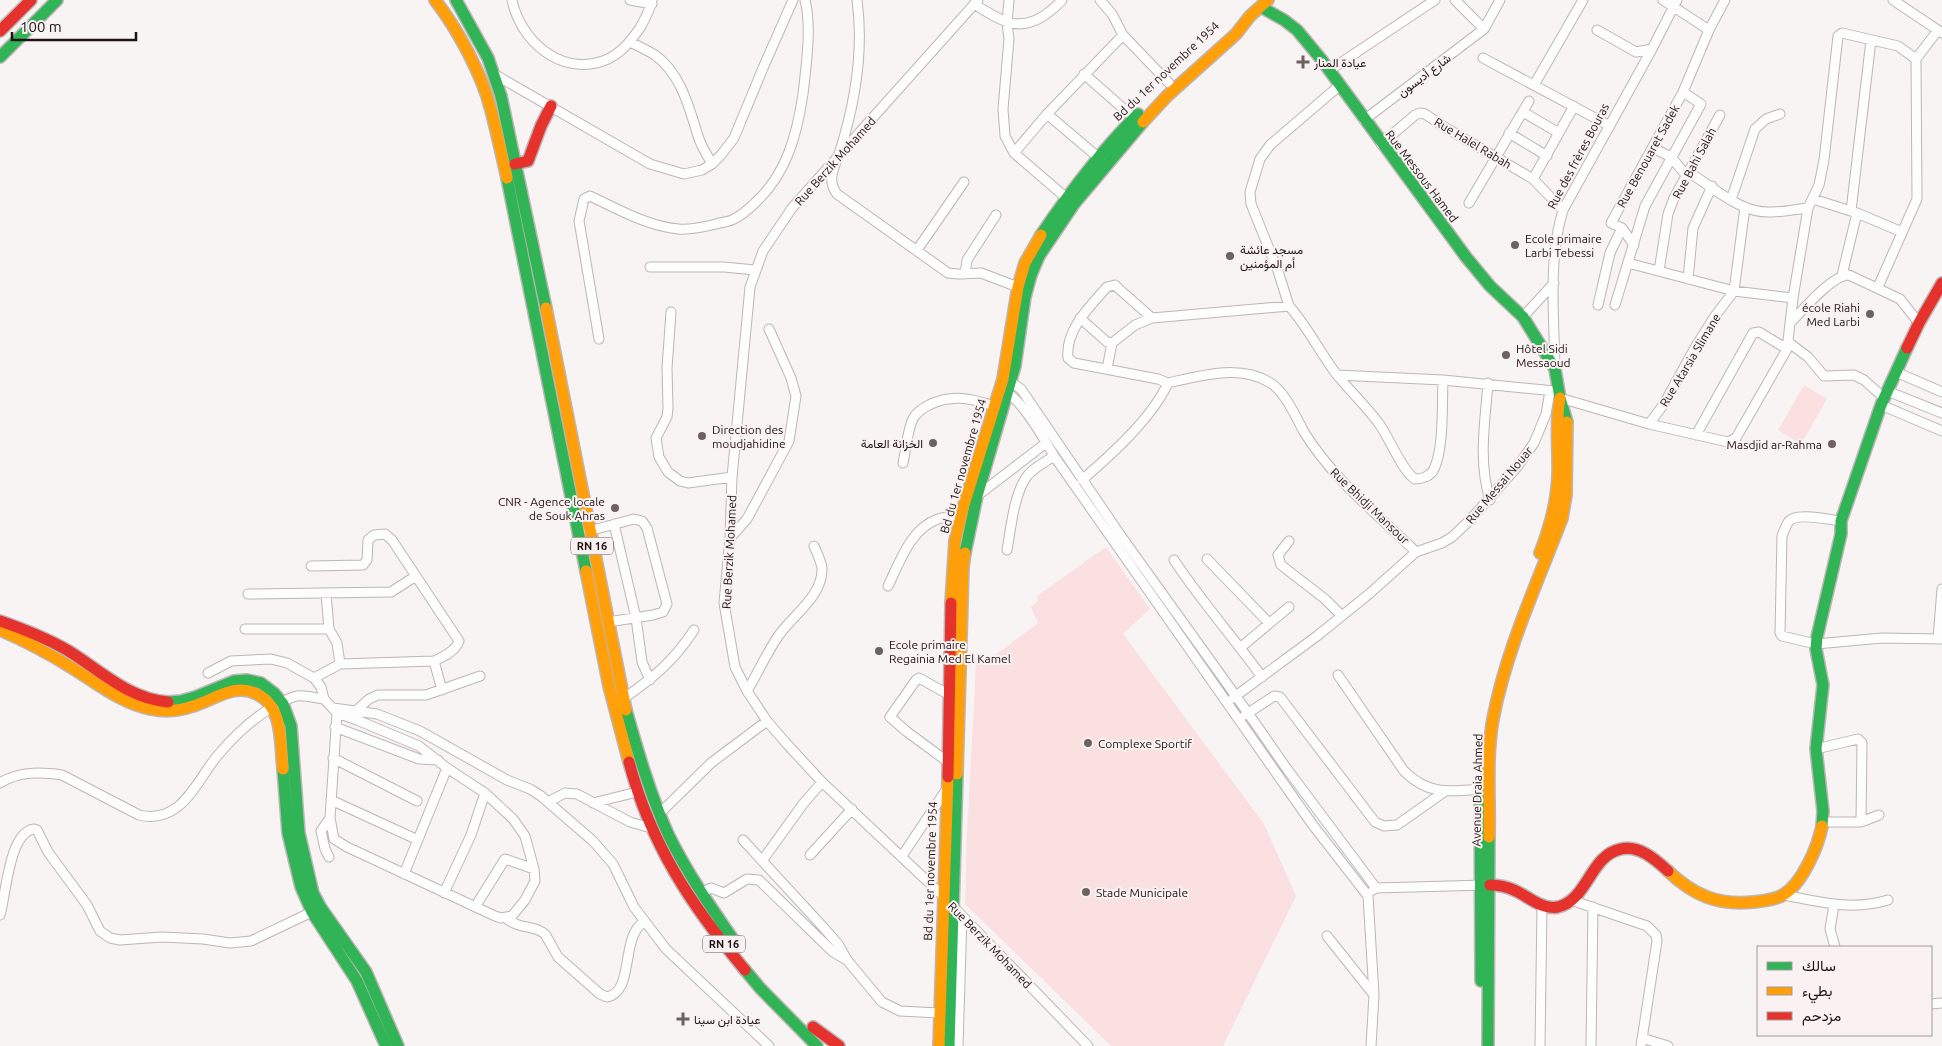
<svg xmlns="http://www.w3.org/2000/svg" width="1942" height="1046" viewBox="0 0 1942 1046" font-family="Ubuntu,Vazirmatn,sans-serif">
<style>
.green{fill:#fbe0e1}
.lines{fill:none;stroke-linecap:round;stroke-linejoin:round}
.street-casing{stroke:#beb5b6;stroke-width:11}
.fast-casing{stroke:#beb5b6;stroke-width:14}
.slow-casing{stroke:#beb5b6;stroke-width:14}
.jam-casing{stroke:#beb5b6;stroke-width:14}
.street{stroke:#fefdfd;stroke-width:9}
.fast{stroke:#30b455;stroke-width:11}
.slow{stroke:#ff9f0a;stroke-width:11}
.jam{stroke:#e5322d;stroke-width:11}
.poi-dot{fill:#6c6262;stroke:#faf2f2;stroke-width:2}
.labels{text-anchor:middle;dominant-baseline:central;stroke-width:4;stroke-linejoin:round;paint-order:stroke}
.shield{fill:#faf2f2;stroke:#615657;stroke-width:1}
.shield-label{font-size:11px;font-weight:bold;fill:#201314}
.poi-label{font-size:12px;fill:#201314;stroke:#faf2f2;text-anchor:start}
.street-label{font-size:12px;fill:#201314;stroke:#faf2f2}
</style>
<rect width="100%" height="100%" fill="#f8f4f4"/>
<!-- green -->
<path class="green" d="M1804,385L1827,399L1801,444L1778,430Z
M1106,547L1150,609L1123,634L1264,824L1296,896L1223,1046H1111L965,904L967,834L976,662H986L1038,623L1031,607L1038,601L1037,596Z"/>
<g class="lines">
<defs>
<path id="street" d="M512,0C520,40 560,76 603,61C620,55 630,42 640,28C645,19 650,10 652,0
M630,0L652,4
M857,0C864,51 855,103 840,151C835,166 826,180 837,194L948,273L958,274L981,273L1018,287
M978,0L792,208L763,251L750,287L732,477L730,538L724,603L735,667L747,691L767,721L786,743L822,782L942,895L1088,1046
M1009,0L1007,23L1009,39L1003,109L1005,136L1014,153L1070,201
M1100,0L1112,14L1123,35L1169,83
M1455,0L1484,29
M1663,0L1709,30
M1893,0L1942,33
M974,4C999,19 1017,34 1045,15C1051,10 1057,6 1062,0
M1597,30L1636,52L1652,49
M630,42C638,46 647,50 655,55C681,74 689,107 698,136C701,146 707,155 712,164
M1483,58L1610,126
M1330,70L1435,0
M494,74L650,164L684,174L702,170L712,164L721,155L734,138L763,68L793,0
M1084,74L1134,118
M1534,85L1583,0
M1523,112L1559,133
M1364,120L1484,29L1500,0
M1509,133L1547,156
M1381,144L1415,115L1420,113L1425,114L1446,128L1533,179L1563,210
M1653,148L1671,157L1686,175
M1014,153L1047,114
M1099,158L1047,114L1123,35
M1688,172C1714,187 1740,214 1772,212C1784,212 1796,209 1808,208
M1533,179L1574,106
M1813,199L1857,213L1902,232
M1731,200L1755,129L1766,119L1780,114
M1469,203L1529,101
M1851,211L1871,40
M1634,245L1622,228L1611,223L1683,92L1709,30L1725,0
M917,250L964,182
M1628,263L1734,291L1793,298
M650,267H724L755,270
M1659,271L1668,214L1674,198L1720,115
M965,274L967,260L996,215
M1842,275L1857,213
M1688,279L1693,228L1712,186
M1878,287L1917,199L1916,59L1938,30
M1598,305L1610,253L1622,228
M1615,305L1645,206L1701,104L1683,92
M1289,306L1278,271L1251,204L1250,192L1260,159L1270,145L1339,86
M671,312L667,368L668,408L667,417L656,438L659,457L668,472L680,481L688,483L732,477
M1523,317L1554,283
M1080,318L1107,342L1112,343L1135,325L1152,318L1289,306C1308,327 1320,353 1337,375C1351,392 1367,407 1380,425C1389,438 1403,472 1415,479C1422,479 1431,476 1434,469C1444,449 1442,403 1443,380
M1152,318L1118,288L1115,285L1107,287C1090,306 1065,330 1068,358L1074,363L1158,379L1168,383
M1791,322C1803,310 1832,275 1849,275L1900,299L1919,323
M599,339L579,221L584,199L590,196C618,209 647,226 678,229C691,230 704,227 716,224C722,222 729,222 734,219C743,215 751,207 758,200C787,172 797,134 803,94C806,67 812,27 805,0
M1788,342L1808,357L1824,376L1854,375L1864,380L1884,398
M1555,367C1554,315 1548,260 1563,210L1652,49L1677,0
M1107,369L1112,343
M1896,372L1942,392
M1337,375L1443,380L1555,391
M1006,380L1011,382L1021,389L1121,536L1248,713L1287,769L1376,888
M1488,383C1485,422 1478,462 1490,500
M1003,391C1021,397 1044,439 1054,456L1312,824L1368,896L1374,995L1371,1046
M1887,391L1942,413
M1560,398L1649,424L1728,442L1736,438L1787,349L1793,298L1808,208L1819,185L1824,160L1838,36L1842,33L1898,46L1916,59
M1881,405L1942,431
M1649,424L1664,404L1696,346L1715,316L1734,291L1745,207
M1696,435L1753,333L1759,332L1787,349
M903,463C906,449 907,434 912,421C915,413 922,409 929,405C951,394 971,398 994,406
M1082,480C1112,454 1152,418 1168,383C1200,376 1238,364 1269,382C1284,390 1296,417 1304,432C1333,479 1377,514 1416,552
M977,496L1046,443
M1841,521C1830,520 1797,512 1789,521C1786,525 1784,531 1782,536L1780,633L1782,636L1816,644L1882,638L1942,639
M614,524L636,618L642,662L650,680
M589,531L634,519L642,521L647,528L667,604L663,612L653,615L608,622
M730,538L747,519L789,441L796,396L791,378L769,329
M1289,541L1278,555L1281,565L1325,599L1342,616
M1007,550C1011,528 1014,492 1028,475C1035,467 1045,462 1054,456
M1207,559L1269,623
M1174,560C1201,601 1233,637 1262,677
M311,566L363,565L367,560L368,540L374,535L385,534L392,540L459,641C456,651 443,657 434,661L340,664L314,678
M888,586C900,562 910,529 938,519C945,517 954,516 961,515
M326,593L329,629L337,643L340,664
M248,594L391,592L416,576
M245,629H329
M1938,638L1942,589
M1240,648L1289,607
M434,661L442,690
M208,673L231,661L271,659L287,663L314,678L321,687L324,699
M1338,675L1404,771C1428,795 1449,792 1480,789
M747,691C758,673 767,652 779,635C794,614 823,596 822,568C821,561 817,553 814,546
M1233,698L1317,636L1369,594L1416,552L1442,543L1452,537L1470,520L1517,467L1534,443L1546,414L1550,391
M623,699C654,677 673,662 694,630
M333,708L377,714L420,731L507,780L530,789L541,796L593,841L613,864L634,907L666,949L769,1046
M357,710L369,699L378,695H426L480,676
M1245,715L1274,696L1280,697L1375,822L1384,826L1397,825L1444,792
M335,727L419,759L438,760
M1816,749L1858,739L1862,743L1861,822
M333,758L417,801
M948,762L906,731L890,717L916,680L919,678L953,697
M0,783C19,771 41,772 62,775L139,815C182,825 196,781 218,755C235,735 254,717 276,705C283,702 290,697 297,696C306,695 315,698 324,699L337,713L357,720L419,746L447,768L485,793L513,819L525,836L534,869L535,881L525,900L512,916L501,918L495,916L347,847L334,839L330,818L337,713
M331,800L418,840
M548,802L565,793L577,794L630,822L651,828
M593,803L637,792
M660,813L711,763L767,721
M1823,822H1861L1879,815
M743,840L824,928L838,944L847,960L882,1002L900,1011L939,1013
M810,855L852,809
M902,856L946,790
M329,857L325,849L321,831L330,818
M762,861L803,804L822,782
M404,874L447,768
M1373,890L1376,888L1486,885
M444,893L471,835L485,793
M701,893L711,888L724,893L747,879L759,880L833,952L847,960
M1784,895C1821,902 1851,911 1888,900
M1571,900L1647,926L1656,935L1657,941L1641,1046
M1834,905L1830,929L1835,947
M475,907L505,859L534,869
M0,915C6,895 9,832 34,829L37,830L48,852L87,905L100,931L110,938L120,940L162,937L203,939L230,943L251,941L316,910
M506,918C520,930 532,924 545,934L558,957L600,994L607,997C635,992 620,936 644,922
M1327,936L1374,995
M1931,1004L1942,1003
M1642,1038L1668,1046
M958,1046L962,916
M1540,1046L1542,906
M1591,1046L1593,907"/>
<path id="fast" d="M456,0L488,58L501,96L546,308
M1261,7L1284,20L1297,30L1321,59L1466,257L1490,286L1523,317L1555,369L1560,398L1567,422
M0,57L57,0
M507,178L586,571
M1041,235C1070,192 1101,151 1138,114
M965,553L977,496L1015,366L1025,297L1031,275L1039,256L1074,204L1143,122
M168,702L181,701L195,697L234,681L247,680L261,683L274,693L283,704L291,726L299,833L313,893L321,908L366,972L398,1046
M626,710C638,752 650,794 668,834C687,873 712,909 737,945
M283,769L288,833L301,887L312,912L357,981L386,1046
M1480,784L1481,981
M1822,826L1823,811L1816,749L1823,685L1816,649L1817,637L1841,534V521L1881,405L1907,348
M745,970L760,988L817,1046
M949,1046L957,774
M1488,1046L1489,837"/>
<path id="slow" d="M435,0C458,30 482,74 491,110C497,133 502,156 507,178
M1143,122L1167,96L1236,34L1250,16L1268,0
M546,308L626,710
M1540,553C1550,528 1557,502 1558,475C1559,449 1555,424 1560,398
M586,571L609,686L629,762
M951,603L955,541L963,508L1003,379L1018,287L1025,263L1041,235
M0,630C26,641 50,654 74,669C98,684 123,704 151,709C165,712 179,711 193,706C214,700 235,682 257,694C284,707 280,744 283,769
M957,774L963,567L965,553
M1489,837C1490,798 1486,757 1493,719C1506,650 1537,584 1562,518L1566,495L1567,422
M1668,871C1693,895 1718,906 1754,902C1763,901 1775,900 1783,895C1802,884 1818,847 1822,826
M939,1046L948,777"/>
<path id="jam" d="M0,31L31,0
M515,164L528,161L541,126L551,106
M1907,348L1919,323L1942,283
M0,621C23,629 46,638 67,650C100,670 128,699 168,702
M629,762C651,845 691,905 745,970
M948,777L951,603
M1490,885C1499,885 1508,887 1516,891C1529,897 1542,910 1558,907C1588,900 1590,855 1621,849C1639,845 1655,859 1668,871
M813,1027L839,1046"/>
</defs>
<!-- street casing -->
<use href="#street" class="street-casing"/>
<!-- fast casing -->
<use href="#fast" class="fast-casing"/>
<!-- slow casing -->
<use href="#slow" class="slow-casing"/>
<!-- jam casing -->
<use href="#jam" class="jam-casing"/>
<!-- street -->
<use href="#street" class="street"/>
<!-- fast -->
<use href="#fast" class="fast"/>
<!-- slow -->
<use href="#slow" class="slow"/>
<!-- jam -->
<use href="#jam" class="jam"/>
</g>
<!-- markers -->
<g class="poi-dot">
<path d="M1300.5 54.5h5v5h5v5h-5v5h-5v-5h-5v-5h5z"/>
<circle cx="1515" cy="245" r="5"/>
<circle cx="1230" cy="256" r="5"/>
<circle cx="1870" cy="314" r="5"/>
<circle cx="1506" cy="355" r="5"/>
<circle cx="702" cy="436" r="5"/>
<circle cx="933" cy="443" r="5"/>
<circle cx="1832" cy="444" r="5"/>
<circle cx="615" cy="508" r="5"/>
<circle cx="879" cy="651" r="5"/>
<circle cx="1088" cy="743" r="5"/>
<circle cx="1086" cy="892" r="5"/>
<path d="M680.5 1011.5h5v5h5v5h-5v5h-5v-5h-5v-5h5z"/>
</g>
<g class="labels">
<!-- shield labels -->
<g class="shield">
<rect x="571" y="537.5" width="42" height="17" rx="4"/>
<rect x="703" y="935.5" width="42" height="17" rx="4"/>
</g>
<g class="shield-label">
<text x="592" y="546">RN 16</text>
<text x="724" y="944">RN 16</text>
</g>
<!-- poi labels -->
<g class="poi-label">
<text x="1314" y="62">عيادة المنار</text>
<text x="1525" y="238">Ecole primaire<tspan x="1525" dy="14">Larbi Tebessi</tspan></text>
<text x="1240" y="249">مسجد عائشة<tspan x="1240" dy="14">أم المؤمنين</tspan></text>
<text x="1860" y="307" text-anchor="end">école Riahi<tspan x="1860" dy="14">Med Larbi</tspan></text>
<text x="1516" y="348">Hôtel Sidi<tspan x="1516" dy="14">Messaoud</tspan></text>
<text x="712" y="429">Direction des<tspan x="712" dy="14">moudjahidine</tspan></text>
<text x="923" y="443" text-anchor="end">الخزانة العامة</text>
<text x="1822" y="444" text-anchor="end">Masdjid ar-Rahma</text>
<text x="605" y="501" text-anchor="end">CNR - Agence locale<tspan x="605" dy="14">de Souk Ahras</tspan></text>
<text x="889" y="644">Ecole primaire<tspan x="889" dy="14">Regainia Med El Kamel</tspan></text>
<text x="1098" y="743">Complexe Sportif</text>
<text x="1096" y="892">Stade Municipale</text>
<text x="694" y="1019">عيادة ابن سينا</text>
</g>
<!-- street labels -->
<g class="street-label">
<text transform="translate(1166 71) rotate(-43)">Bd du 1er novembre 1954</text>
<text transform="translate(1424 75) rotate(-37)">شارع أديسون</text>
<text transform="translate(1473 143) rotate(31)">Rue Halel Rabah</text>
<text transform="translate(1578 156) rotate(-62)">Rue des frères Bouras</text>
<text transform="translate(1648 156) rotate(-61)">Rue Benouaret Sadek</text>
<text transform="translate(835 161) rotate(-48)">Rue Berzik Mohamed</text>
<text transform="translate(1694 163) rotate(-62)">Rue Bahi Salah</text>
<text transform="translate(1422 176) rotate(53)">Rue Messous Hamed</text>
<text transform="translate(1690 360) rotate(-59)">Rue Atarsia Slimane</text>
<text transform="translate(963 466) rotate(-74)">Bd du 1er novembre 1954</text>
<text transform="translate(1499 485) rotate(-50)">Rue Messai Nouar</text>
<text transform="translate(1370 506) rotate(44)">Rue Bhidji Mansour</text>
<text transform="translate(729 552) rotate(-87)">Rue Berzik Mohamed</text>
<text transform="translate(1477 790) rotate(-89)">Avenue Draia Ahmed</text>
<text transform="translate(930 871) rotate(-88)">Bd du 1er novembre 1954</text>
<text transform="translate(990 945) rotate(46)">Rue Berzik Mohamed</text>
</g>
</g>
<!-- legend -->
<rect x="1757" y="946" width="175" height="90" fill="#faf2f2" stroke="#a39999"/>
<rect x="1767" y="962" width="25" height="8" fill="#30b455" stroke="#a39999"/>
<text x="1802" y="971" font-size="15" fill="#201314">سالك</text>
<rect x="1767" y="987" width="25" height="8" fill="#ff9f0a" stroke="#a39999"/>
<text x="1802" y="996" font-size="15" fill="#201314">بطيء</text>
<rect x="1767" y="1012" width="25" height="8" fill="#e5322d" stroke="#a39999"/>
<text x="1802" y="1021" font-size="15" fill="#201314">مزدحم</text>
<!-- scale -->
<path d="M12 32v8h124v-8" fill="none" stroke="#201314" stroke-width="2.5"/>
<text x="20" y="32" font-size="15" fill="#201314" stroke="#faf2f2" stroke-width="4" paint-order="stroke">100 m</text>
</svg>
